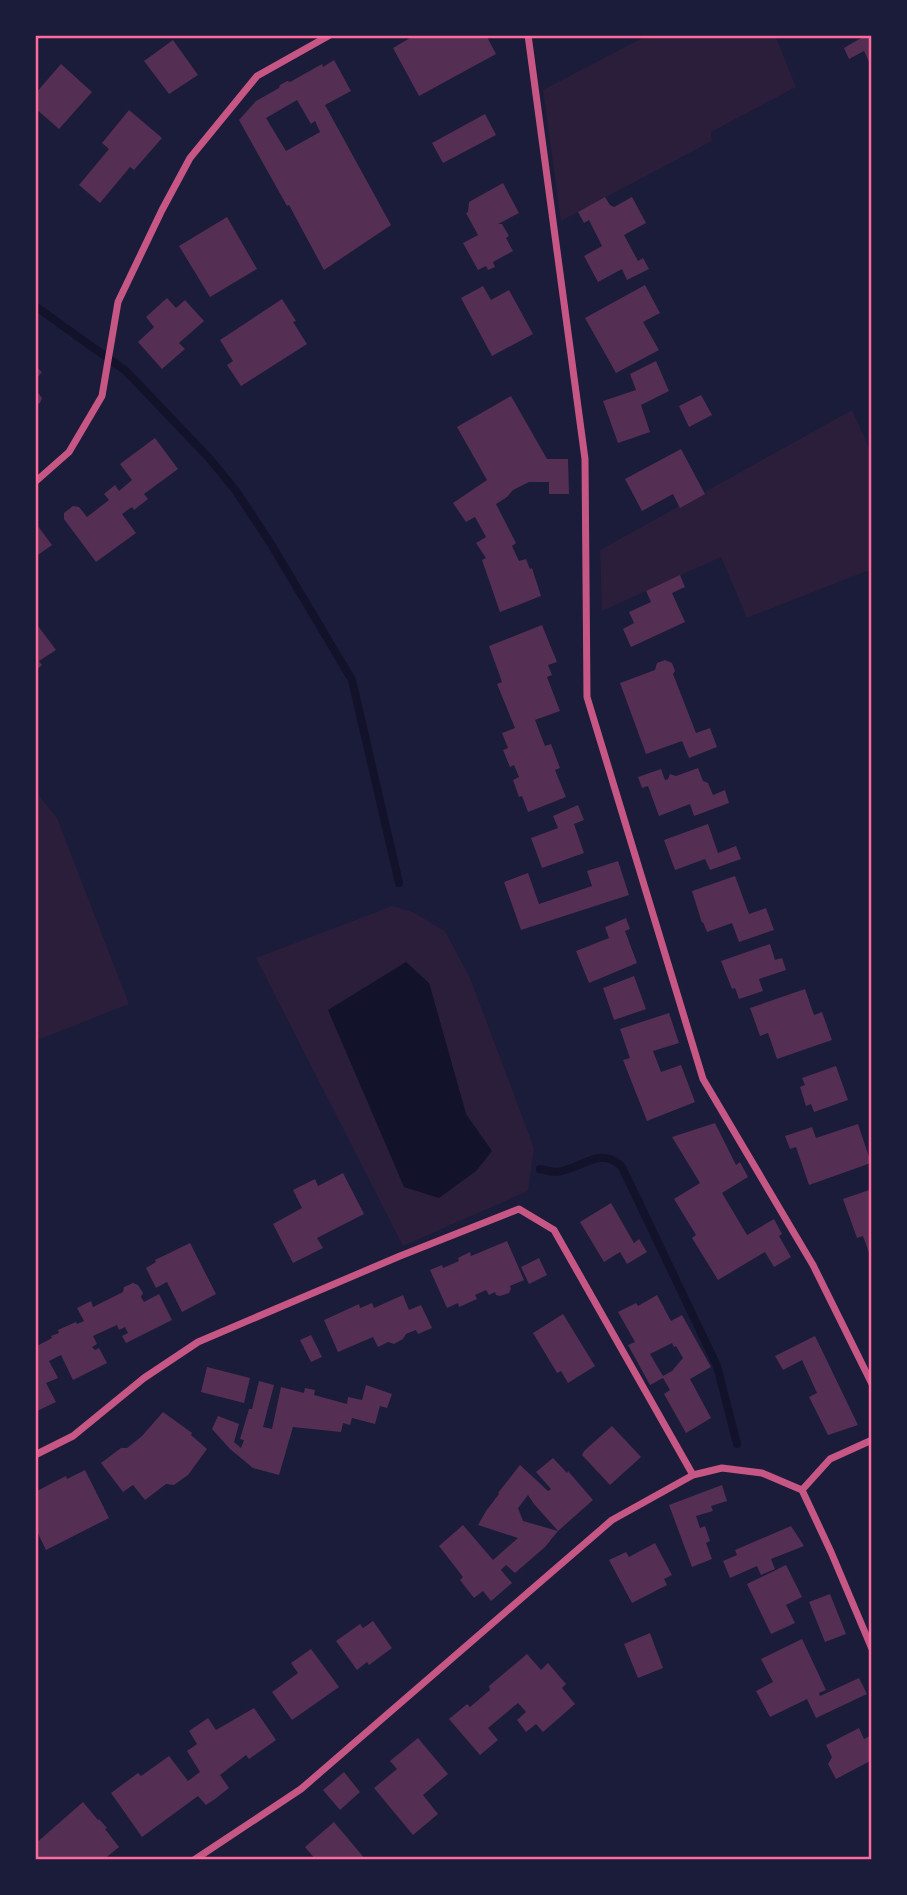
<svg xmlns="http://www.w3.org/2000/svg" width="907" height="1895" viewBox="0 0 907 1895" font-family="Signika,sans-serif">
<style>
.green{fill:#2a1e3b;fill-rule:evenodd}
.water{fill:#12122b}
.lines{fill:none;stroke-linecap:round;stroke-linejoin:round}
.stream{stroke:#12122b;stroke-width:8}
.building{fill:#542f53;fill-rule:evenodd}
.minor{stroke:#c65784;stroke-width:7}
.neatline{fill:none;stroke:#ff6b9d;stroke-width:2.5}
</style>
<rect width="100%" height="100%" fill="#1b1b3a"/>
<!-- green -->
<path class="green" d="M648,35H775L796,87L711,132L712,141L561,221L543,90Z
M852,410L872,455V569L747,618L721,557L602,611L600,550Z
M35,791L57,818L129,1004L35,1041Z
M392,906L413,912L445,931L470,978L534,1148L528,1191L403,1246L256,958ZM429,983L466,1114L491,1151L476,1171Z"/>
<!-- water -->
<path class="water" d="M406,962L429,983L466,1114L492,1151L476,1171L439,1198L404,1187L328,1010Z"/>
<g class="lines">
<!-- stream -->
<path class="stream" d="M35,306L126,371L209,458L236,491L271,544L352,680L399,883
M540,1169C545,1170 552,1172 557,1172C582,1169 600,1145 622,1167L717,1366L737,1444"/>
</g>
<!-- building -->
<path class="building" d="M415,35H486L496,54L419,96L393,48Z
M859,35H872V68L864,51L849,59L844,48L861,38Z
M173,40L198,75L169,94L144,61Z
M334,60L351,91L325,105L391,225L324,270L289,205L287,206L239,120L256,101L279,88L280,85L287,81L290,82L322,64L323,67ZM297,100L311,124L315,121L320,132L286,151L266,118Z
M61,64L92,92L59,129L35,108V94Z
M129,110L162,138L134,170L130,167L100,203L79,185L109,149L102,143Z
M485,114L496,135L443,163L432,143Z
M503,183L519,213L498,224H502L509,236L506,238L513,251L493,262L495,267L488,270L486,266L478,270L463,243L478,235L466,213L468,212L469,202Z
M605,197L610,205L614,207L632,197L646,223L624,235L638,261L643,258L649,269L627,280L622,269L598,282L584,256L602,246L589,220L584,223L578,212Z
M227,217L257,269L210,297L179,246Z
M645,285L660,313L643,322L659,350L616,373L585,318Z
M483,286L491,300L509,290L533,334L492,356L461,298Z
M167,298L176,308L185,300L204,321L179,343L185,349L162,369L138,342L154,327L146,317Z
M282,299L296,321L293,322L307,344L241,386L227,365L233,361L220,340Z
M656,361L669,391L641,405L650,432L618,443L603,401L636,390L630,374Z
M35,366L42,372L35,380Z
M35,389L42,398L40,403L35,405Z
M701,395L712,415L689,427L679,406Z
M511,396L547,459H568L569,494H549V482H529L513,490L507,497L496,504L516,543L512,546L519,561L526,559L530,569L532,568L541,596L500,612L482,560L486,558L476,543L486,537L475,517L466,522L453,503L487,480L457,427Z
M155,438L178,469L144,494L148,499L134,510L132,507L122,514L136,533L96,562L64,519V513L73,506L79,507L87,517L109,500L104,494L115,485L119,491L132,480L120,464Z
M681,449L705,494L680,508L673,494L642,511L625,479Z
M37,525L52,545L35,557V526Z
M680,575L685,587L672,593L685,622L631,647L623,629L634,623L629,612L651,602L646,591Z
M35,622L56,650L39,661L42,665L35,671Z
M542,625L557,662L548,665L552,675L547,677L560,711L535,720L545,746L551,744L560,768L555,770L566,797L528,812L522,796L519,797L513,780L519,777L514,765L510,767L503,750L508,748L502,733L515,728L497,684L502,682L489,646Z
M665,660L672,663L675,671L673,674L696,733L710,728L717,747L689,758L682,741L646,754L620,683L655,670L657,663Z
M698,768L703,781L708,783L713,795L725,790L729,803L694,816L690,804L659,816L648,786L642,788L638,777L661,769L665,780L668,779L670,774L676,776Z
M578,805L584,820L574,824L584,853L542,868L531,838L558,828L553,816Z
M708,824L718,853L736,846L741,859L710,870L705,859L675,870L664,840Z
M618,861L629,895L521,930L504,882L528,873L539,904L592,886L587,871Z
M735,876L749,914L766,908L774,930L739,942L732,923L707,932L703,922L702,923L692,891Z
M626,918L630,929L625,931L637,963L589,983L576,951L609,938L605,927Z
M770,944L775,960L782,958L786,970L759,979L763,991L739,999L735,988L732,989L721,961Z
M634,976L646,1009L614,1020L603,988Z
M805,989L814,1015L822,1012L832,1040L777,1059L768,1033L760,1036L750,1008Z
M669,1013L679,1043L653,1051L661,1072L681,1065L695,1102L647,1121L623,1060L630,1058L620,1029Z
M836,1066L848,1100L814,1112L811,1104L806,1106L800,1087L805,1085L802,1078Z
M715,1123L736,1165L740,1162L748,1177L722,1193L747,1235L774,1219L782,1234L779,1236L791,1257L774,1267L765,1252L718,1280L692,1238L696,1235L674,1199L700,1183L672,1137Z
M858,1124L871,1163L809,1185L796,1147L790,1149L785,1136L812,1127L816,1138Z
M343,1173L364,1214L317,1238L323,1248L293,1263L273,1224L302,1208L293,1190L315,1179L318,1186Z
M872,1189V1261L863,1236L857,1238L843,1199Z
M611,1203L634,1243L639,1239L647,1252L627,1264L620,1252L604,1262L580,1222Z
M507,1241L524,1280L510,1286L511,1289L509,1293L500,1296L496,1295L495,1292L489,1295L486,1290L475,1295L477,1299L459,1307L458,1303L447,1308L430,1270L442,1265L443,1268L459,1261L458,1258L470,1252L471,1256Z
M190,1243L216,1294L182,1312L167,1282L156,1288L146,1268L156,1262L155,1260Z
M539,1258L547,1275L529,1284L521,1267Z
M133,1283L138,1285L143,1293L141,1297L144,1302L159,1294L172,1320L126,1343L122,1336L128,1333L125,1327L119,1330L117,1325L93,1336L97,1344L92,1347L95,1350L99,1348L107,1363L73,1380L61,1355L49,1361L58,1378L46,1383L56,1402L35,1412V1347L52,1338L51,1336L59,1333L58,1330L76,1322L77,1324L84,1321L77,1308L91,1301L93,1307L123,1292L124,1287Z
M403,1295L409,1310L421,1305L432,1328L418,1334L416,1330L406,1334L403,1339L394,1344L388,1342L378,1347L373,1337L338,1352L324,1320L359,1304L360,1308L372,1303L374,1308Z
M657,1295L671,1321L682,1315L711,1367L690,1379L711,1418L686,1433L664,1394L670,1390L663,1378L650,1385L628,1345L635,1342L618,1312L636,1303L638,1306ZM672,1343L674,1347L676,1346L683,1358L672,1371L663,1376L650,1354Z
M563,1314L595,1366L568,1383L561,1371L557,1373L533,1333Z
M311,1335L322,1357L311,1362L300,1340Z
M815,1336L858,1425L828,1435L809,1397L817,1393L802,1360L783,1370L775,1356Z
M207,1367L250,1378L244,1403L201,1392Z
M259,1381L274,1385L263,1427L272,1429L281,1387L304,1393L305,1388L315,1390L314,1395L347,1404L348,1397L362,1400L366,1385L392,1394L387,1408L380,1406L375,1424L352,1418L350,1425L343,1423L341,1432L293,1427L279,1475L253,1468L230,1449L212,1429L218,1416L239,1424L234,1442L241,1448L244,1440L240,1439L249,1409H252Z
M163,1412L192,1433L191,1435L207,1449L188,1475L174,1485L166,1484L145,1500L133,1485L123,1492L101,1463L121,1448H127L142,1436Z
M612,1426L641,1457L610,1485L582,1455L584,1451Z
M553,1458L567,1473L568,1471L593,1500L558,1531L545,1547L515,1573L506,1565L501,1570L512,1583L491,1601L483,1591L474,1598L460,1580L463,1577L439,1546L463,1525L493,1560L518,1538L478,1525L486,1511L499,1494L498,1493L520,1465L548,1491L551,1489L536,1472ZM528,1495L534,1504L558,1531L523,1521L518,1508Z
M85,1470L109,1518L46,1550L35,1527V1492L66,1476L67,1479Z
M722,1485L727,1501L711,1506L713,1511L696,1516L700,1528L705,1526L710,1541L706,1543L712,1559L692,1567L669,1505Z
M791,1526L804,1546L771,1559L775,1569L761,1575L757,1566L730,1578L723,1561L737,1555L735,1550Z
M655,1543L672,1575L664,1579L667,1585L632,1603L609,1560L626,1552L629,1557Z
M786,1565L802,1597L786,1605L795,1623L771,1634L747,1584Z
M830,1594L846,1634L825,1642L809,1602Z
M373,1621L392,1648L369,1665L367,1662L357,1670L336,1641L360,1624L363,1628Z
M650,1633L663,1668L638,1678L624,1644Z
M802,1639L826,1690L819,1693L820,1696L859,1678L867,1694L816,1718L807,1699L770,1717L756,1691L773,1682L761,1659Z
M311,1649L339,1687L292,1720L272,1692L298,1673L291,1663Z
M527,1654L541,1670L548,1663L566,1684L562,1688L575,1704L543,1732L536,1724L526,1732L517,1720L526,1712L518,1703L488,1728L498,1740L480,1755L449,1719L467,1704L470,1707L490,1690L489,1686Z
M254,1708L276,1740L249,1759L246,1755L220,1775L229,1788L215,1799L206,1805L198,1796L142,1837L111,1793L138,1773L141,1776L169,1756L188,1781L200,1772L187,1751L197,1744L189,1731L208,1718L216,1730Z
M859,1728L864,1739L872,1735V1760L836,1779L828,1764L832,1757L826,1745Z
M418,1738L448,1774L423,1795L438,1814L413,1835L374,1788L397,1769L390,1761Z
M344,1772L360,1792L340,1810L323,1790Z
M83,1802L98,1820L99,1819L107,1828L105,1829L119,1847L103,1860H35V1844Z
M334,1822L366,1860H316L305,1847Z"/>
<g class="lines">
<!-- minor -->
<path class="minor" d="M528,35L585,459L587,697L703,1079L813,1265L872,1384
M35,482L69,452L102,396L118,302L162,210L190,158L257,76L330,35
M35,1455L73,1436L144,1378L198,1342L400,1256L519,1209L554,1230L693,1475
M802,1490L831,1552L872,1649
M802,1490L830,1459L872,1440
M194,1860L301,1789L612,1520L693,1475L722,1468L762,1473L802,1490"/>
</g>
<!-- border -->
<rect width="907" height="1895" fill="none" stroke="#1b1b3a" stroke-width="74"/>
<rect x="37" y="37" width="833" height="1821" class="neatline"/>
</svg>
